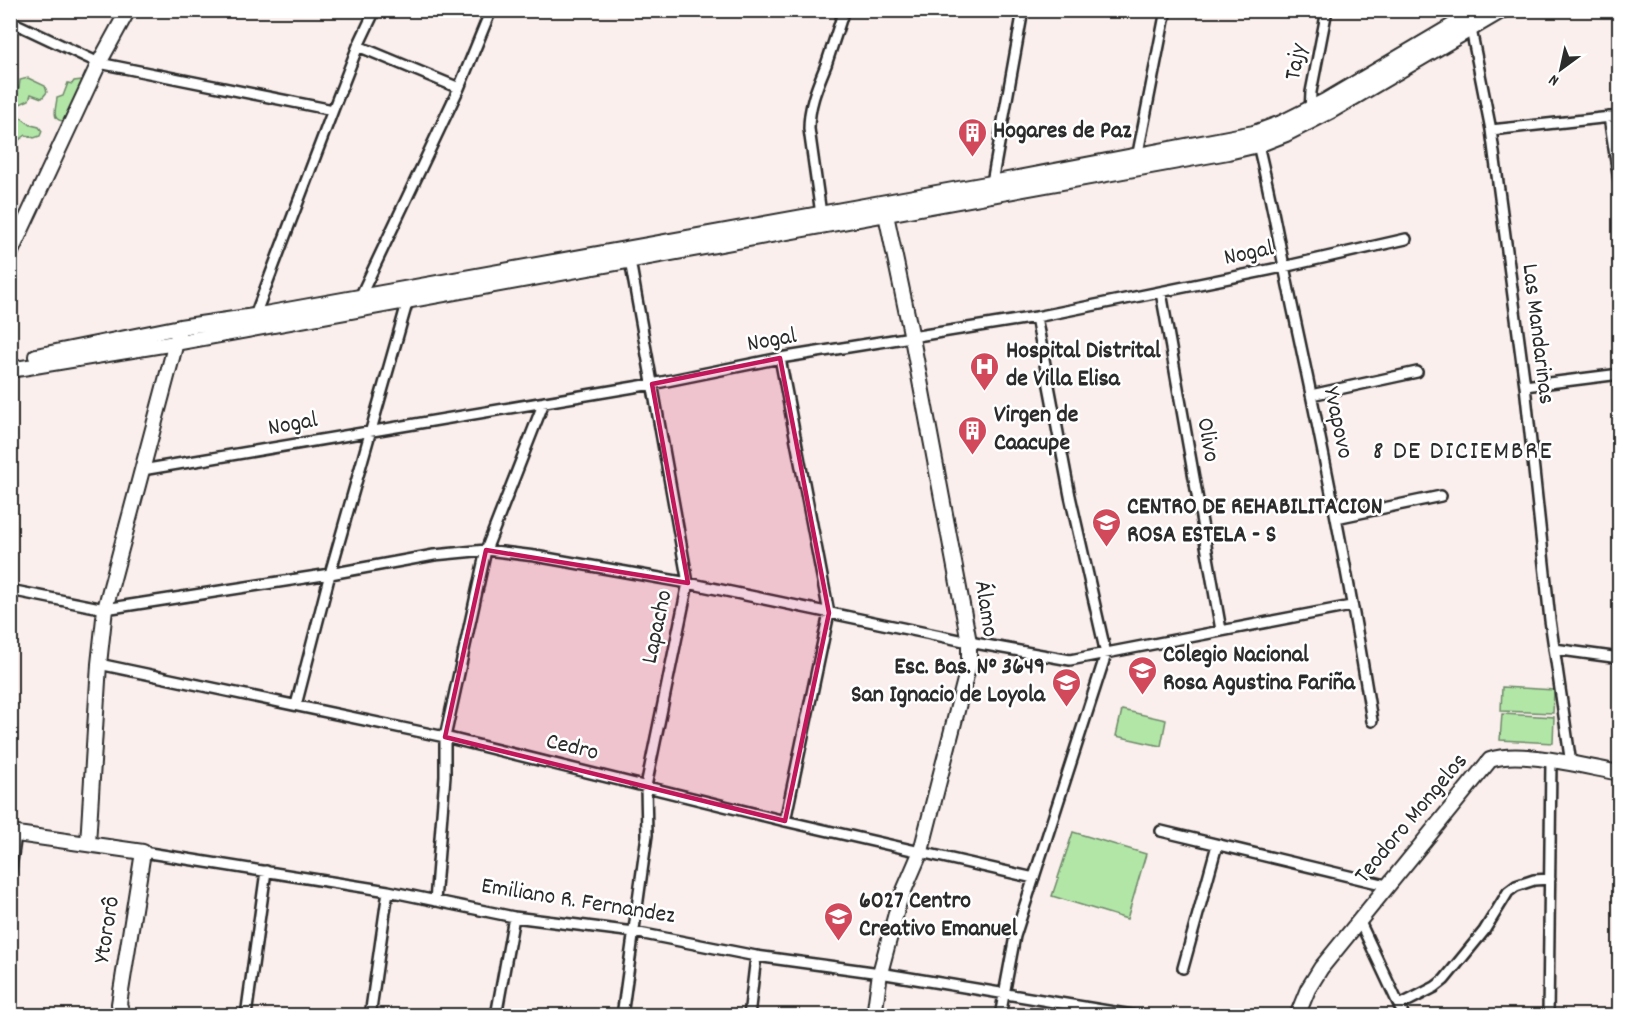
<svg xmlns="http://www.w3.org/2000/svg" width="1630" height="1026" viewBox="0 0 1630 1026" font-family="Dekko,sans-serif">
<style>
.green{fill:#b2e6a7;stroke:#6e8869;stroke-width:1.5}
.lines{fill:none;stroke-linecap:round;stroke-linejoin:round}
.street-casing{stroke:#2b2b2b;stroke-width:14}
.secondary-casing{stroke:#2b2b2b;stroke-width:18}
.street{stroke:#fff;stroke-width:9}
.secondary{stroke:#fff;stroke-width:14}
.marked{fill:#c2185b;fill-opacity:0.2;stroke:#c2185b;stroke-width:4.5;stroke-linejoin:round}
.labels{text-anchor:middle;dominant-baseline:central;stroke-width:5;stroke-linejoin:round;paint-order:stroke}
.street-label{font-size:24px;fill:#2b2b2b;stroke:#fff}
.poi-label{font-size:24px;font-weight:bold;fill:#2b2b2b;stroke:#fff;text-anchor:start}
.quarter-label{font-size:27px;letter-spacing:1.5px;fill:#2b2b2b;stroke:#fff}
</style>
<rect width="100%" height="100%" fill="#faefec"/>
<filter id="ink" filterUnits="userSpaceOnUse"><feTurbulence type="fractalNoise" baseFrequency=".0167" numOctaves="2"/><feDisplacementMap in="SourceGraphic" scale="12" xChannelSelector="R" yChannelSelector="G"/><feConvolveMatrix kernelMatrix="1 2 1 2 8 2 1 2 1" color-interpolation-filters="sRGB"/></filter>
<g filter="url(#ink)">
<!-- green -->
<path class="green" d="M28,78L45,86L47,92L42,98L31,94L29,100L18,105L13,101L11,90L19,88L20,80Z
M82,80L85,81L77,94L76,104L69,121C49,123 56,109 57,98L63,96L68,83L72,84L74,81Z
M11,104L18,111L20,117L31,125L39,127L42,131L40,136L34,138L26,135L19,140C15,150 24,150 11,158Z
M1502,687L1554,690L1553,713L1501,711Z
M1122,710L1166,720L1161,746L1116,736Z
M1502,714L1554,717L1553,743L1500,740Z
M1073,832L1146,854L1127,919L1052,896Z"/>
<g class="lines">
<defs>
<path id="street" d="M10,21L99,63L333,110
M1470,24L1491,130L1525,386L1550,620L1571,764
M358,46L459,88
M1310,111L1311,92L1327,10
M1609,117L1620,187
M1491,130L1620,116
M1257,141C1272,200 1282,260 1295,319C1324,453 1351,587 1372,721
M1137,158L1166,10
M991,188L1023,10
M821,214L809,129C809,105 817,87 826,65C832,47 838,29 844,10
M1161,292L1221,630
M360,297L459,88L491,10
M254,318L333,110L358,46L375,10
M780,358L829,613L785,821
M1525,386L1620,374
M1311,395L1417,372
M142,470L652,384L780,358L1036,317L1283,267L1406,239
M1336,518L1441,496
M10,590L105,609L330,574L434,555L486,550L535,556L688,583L969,642L1070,660L1351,606
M1554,649L1620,658
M99,664L445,737L785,821L1034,878
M296,705L330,574L408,300
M1161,831L1386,885
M143,852L388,891L514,917L634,932L756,956L880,973L1138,1016
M10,875L16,834
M435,901L445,776V737L486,550L544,402
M1359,920L1404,1016
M1183,968L1217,845
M1400,1005L1435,987L1444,980L1484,931L1508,892L1516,886L1534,880L1550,879
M247,1009L266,871
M370,1016L388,891
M496,1016L514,917
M622,1016L647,835L646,786L688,583L629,255
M749,1016L756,956
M1000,1016L1015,936L1106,654L1070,496L1036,317
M1548,1016L1551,761"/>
<path id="secondary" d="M10,254L99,63L128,10
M36,356L180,327L254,316L992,183L1254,133L1281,123L1325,101L1479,10
M10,370L175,343L1228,152L1258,145L1286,134L1331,111L1503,10
M10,833L143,852L119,1004L123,1016
M88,844L99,664L105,609L178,335
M874,1016L880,973L899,902L921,851L969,664V642L912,338L884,205
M1297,1016L1308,989L1321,968L1490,760C1520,749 1586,767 1620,773"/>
</defs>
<!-- street casing -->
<use href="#street" class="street-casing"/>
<!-- secondary casing -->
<use href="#secondary" class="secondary-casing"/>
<!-- street -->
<use href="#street" class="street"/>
<!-- secondary -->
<use href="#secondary" class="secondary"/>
</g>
</g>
<!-- marked area -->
<path class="marked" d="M780,358L829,613L785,821L445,737L486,550L688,583L652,384Z"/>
<!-- icons -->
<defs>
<symbol id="building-pin" viewBox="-11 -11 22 30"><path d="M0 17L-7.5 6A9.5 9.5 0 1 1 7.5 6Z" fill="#d1495b" stroke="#fff"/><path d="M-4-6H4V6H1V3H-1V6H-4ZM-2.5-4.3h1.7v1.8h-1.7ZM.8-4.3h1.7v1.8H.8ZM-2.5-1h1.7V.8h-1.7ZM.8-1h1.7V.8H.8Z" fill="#fff"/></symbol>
<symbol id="hospital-pin" viewBox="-11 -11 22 30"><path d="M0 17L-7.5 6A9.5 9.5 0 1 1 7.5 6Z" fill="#d1495b" stroke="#fff"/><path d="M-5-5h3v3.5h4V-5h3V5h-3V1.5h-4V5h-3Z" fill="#fff"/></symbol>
<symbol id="school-pin" viewBox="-11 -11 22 30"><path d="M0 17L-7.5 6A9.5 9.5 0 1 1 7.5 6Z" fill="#d1495b" stroke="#fff"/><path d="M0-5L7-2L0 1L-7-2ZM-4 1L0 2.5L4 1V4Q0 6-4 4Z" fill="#fff"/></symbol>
</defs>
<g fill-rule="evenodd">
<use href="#building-pin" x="956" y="116" width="33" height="45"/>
<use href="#hospital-pin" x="968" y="350" width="33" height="45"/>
<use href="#building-pin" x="956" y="414" width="33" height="45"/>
<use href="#school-pin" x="1090" y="506" width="33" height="45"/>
<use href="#school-pin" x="1126" y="654" width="33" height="45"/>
<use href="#school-pin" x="1050" y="666" width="33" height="45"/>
<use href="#school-pin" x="822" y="900" width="33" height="45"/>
</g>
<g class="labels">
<!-- street labels -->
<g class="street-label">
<text transform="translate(1297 62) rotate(-79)">Tajy</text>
<text transform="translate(1249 254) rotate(-12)">Nogal</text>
<text transform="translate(1537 334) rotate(83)">Las Mandarinas</text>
<text transform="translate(772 341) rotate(-10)">Nogal</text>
<text transform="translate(1337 423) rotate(78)">Yvapovo</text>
<text transform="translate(293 425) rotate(-10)">Nogal</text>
<text transform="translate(1207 440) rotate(80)">Olivo</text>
<text transform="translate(985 609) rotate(81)">Álamo</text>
<text transform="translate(658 627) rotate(-78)">Lapacho</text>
<text transform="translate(572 748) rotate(14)">Cedro</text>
<text transform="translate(1412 819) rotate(-50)">Teodoro Mongelos</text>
<text transform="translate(578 902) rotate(9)">Emiliano R. Fernandez</text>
<text transform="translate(108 930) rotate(-81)">Ytororô</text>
</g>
<!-- poi labels -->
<g class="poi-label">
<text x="993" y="132">Hogares de Paz</text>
<text x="1006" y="352">Hospital Distrital<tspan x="1006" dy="28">de Villa Elisa</tspan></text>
<text x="994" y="416">Virgen de<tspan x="994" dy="28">Caacupe</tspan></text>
<text x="1127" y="508">CENTRO DE REHABILITACION<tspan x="1127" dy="28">ROSA ESTELA - S</tspan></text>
<text x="1163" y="656">Colegio Nacional<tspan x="1163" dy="28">Rosa Agustina Fariña</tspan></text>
<text x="1045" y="668" text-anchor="end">Esc. Bas. N° 3649<tspan x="1045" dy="28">San Ignacio de Loyola</tspan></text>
<text x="859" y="902">6027 Centro<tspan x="859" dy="28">Creativo Emanuel</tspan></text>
</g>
<!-- quarter labels -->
<g class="quarter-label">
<text x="1463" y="452">8 DE DICIEMBRE</text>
</g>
</g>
<!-- margin -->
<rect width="1630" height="1026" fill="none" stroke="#fff" stroke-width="36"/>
<rect x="18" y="18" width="1594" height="990" fill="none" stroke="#2b2b2b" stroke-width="2" filter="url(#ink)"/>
<!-- north arrow -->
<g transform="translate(1561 69) rotate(213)" stroke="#ffffff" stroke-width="4.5" paint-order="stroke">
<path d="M0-4.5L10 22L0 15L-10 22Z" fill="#2b2b2b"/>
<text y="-9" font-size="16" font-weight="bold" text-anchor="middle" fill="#2b2b2b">N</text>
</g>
</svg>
